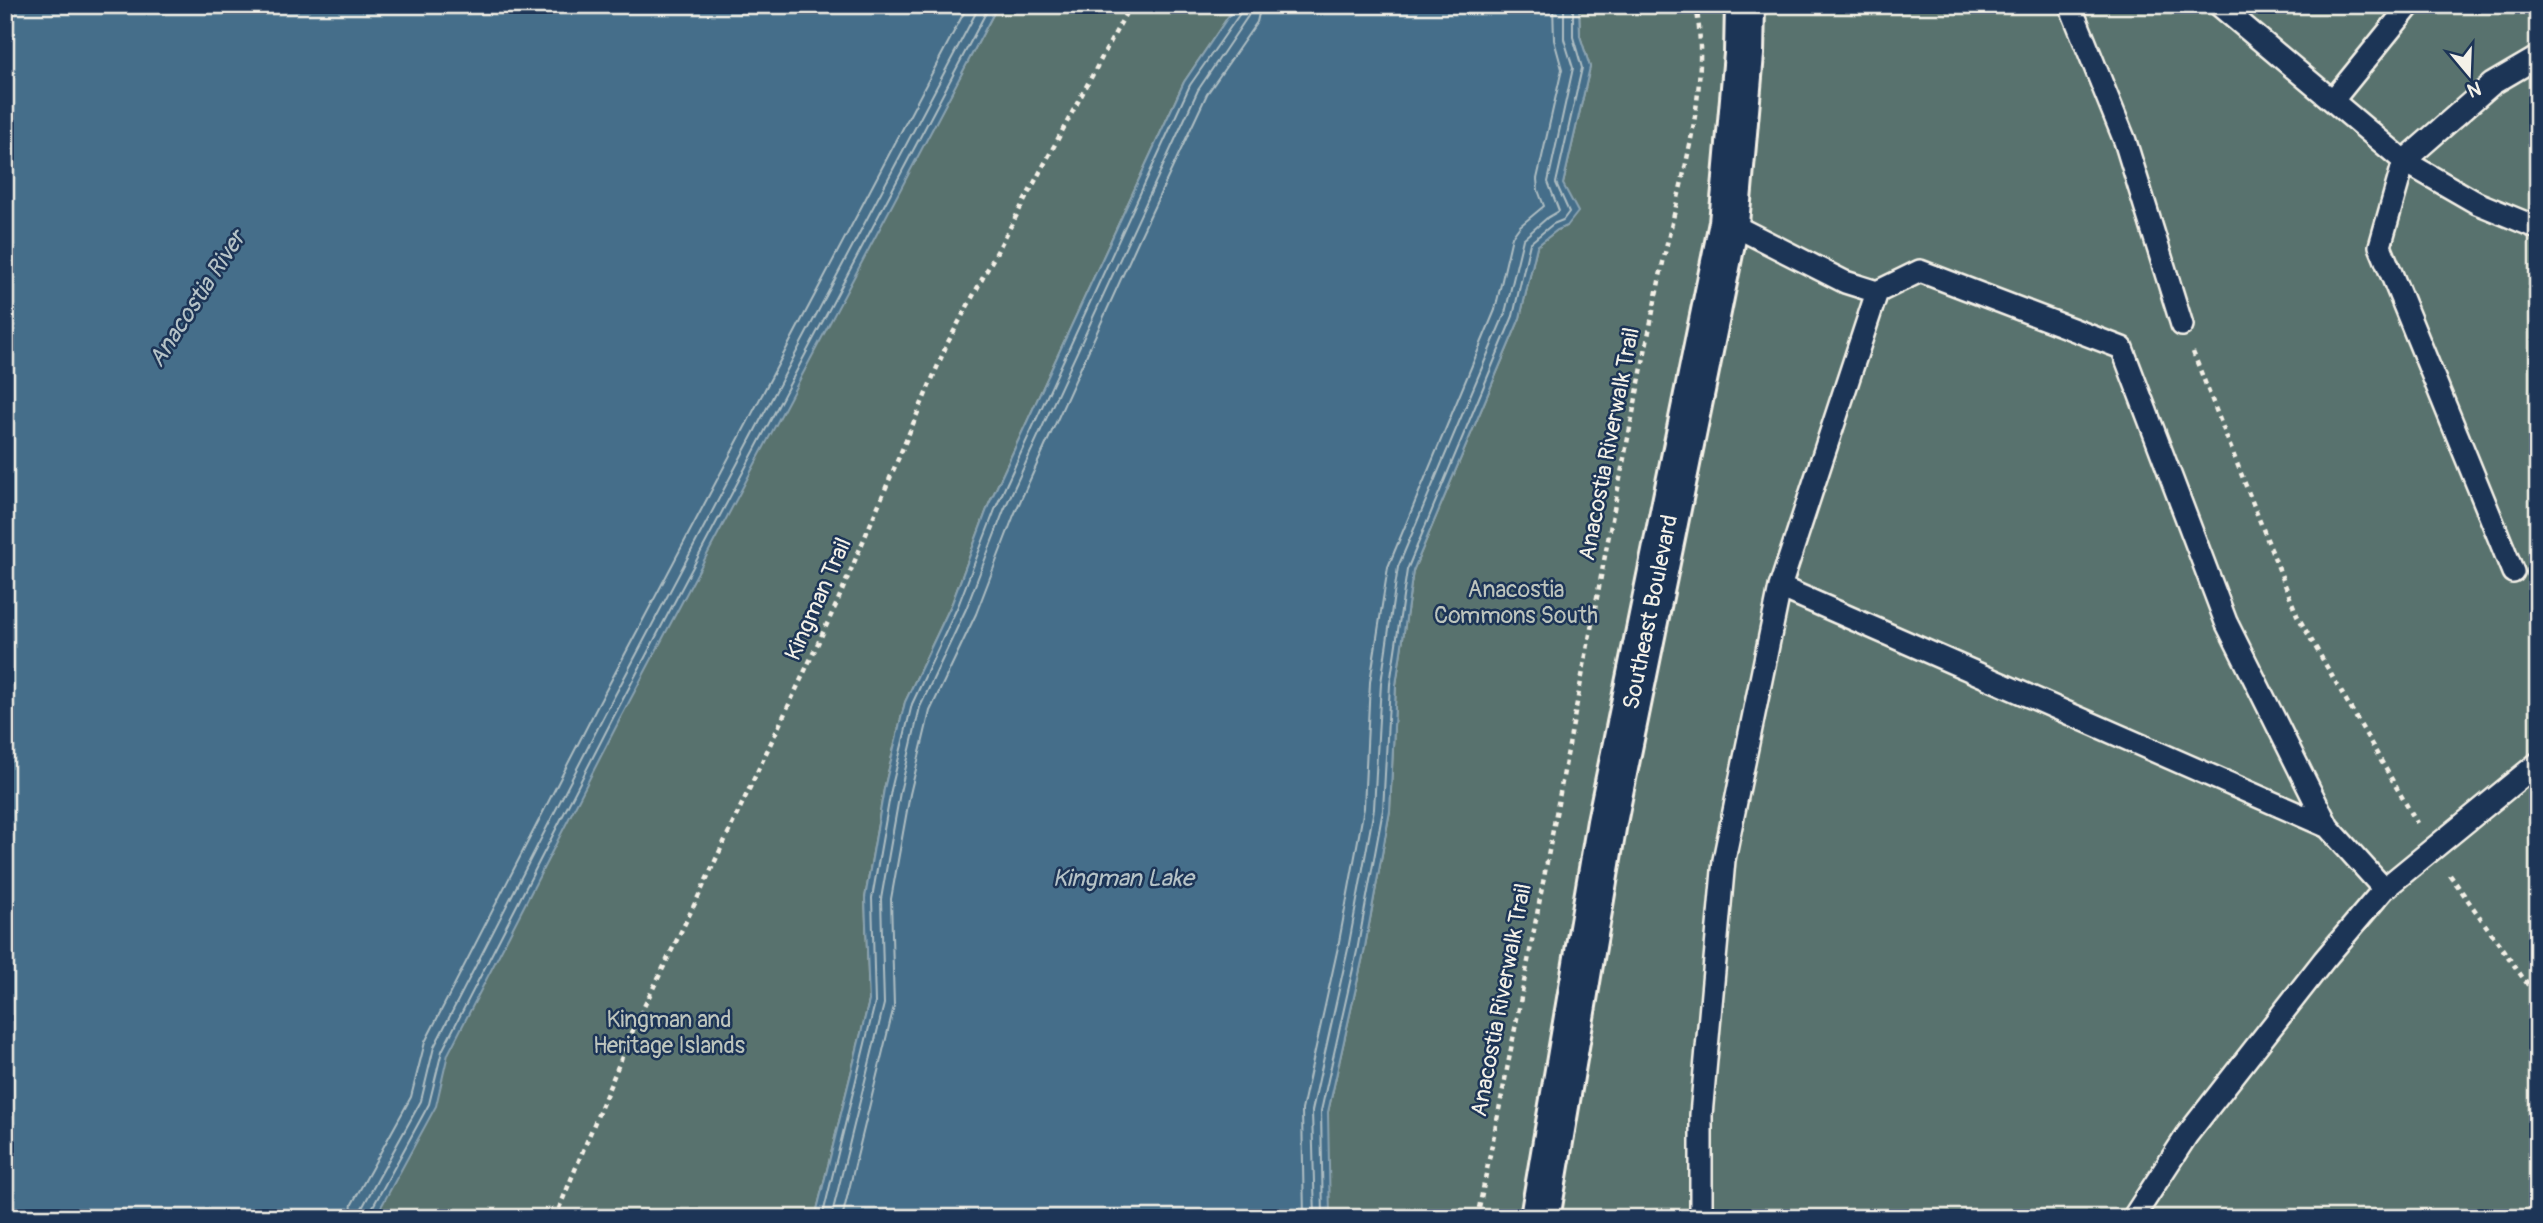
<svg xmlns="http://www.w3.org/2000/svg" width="2543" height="1223" viewBox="0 0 2543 1223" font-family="Pangolin,sans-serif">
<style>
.green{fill:#59726e;stroke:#a6b2ab;stroke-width:2}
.water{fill:#446e8a;stroke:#8aa2b0;stroke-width:2}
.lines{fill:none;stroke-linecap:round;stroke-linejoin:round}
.shore{stroke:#aebdc2;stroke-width:2}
.service-casing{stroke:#f4f1e8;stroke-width:26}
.minor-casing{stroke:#f4f1e8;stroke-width:44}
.path{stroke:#f4f1e8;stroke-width:4.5;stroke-dasharray:5 5;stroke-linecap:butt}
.service{stroke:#1d3557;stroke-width:21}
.minor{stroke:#1d3557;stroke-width:38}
.labels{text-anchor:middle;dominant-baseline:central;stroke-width:5;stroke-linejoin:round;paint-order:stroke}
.street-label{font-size:23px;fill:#f4f1e8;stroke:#1d3557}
.park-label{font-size:23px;fill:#bec5bd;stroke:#1d3557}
.water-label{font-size:24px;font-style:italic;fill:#b6c3c7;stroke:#1d3557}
</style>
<rect width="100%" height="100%" fill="#1d3557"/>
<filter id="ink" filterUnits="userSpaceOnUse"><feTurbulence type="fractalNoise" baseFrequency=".0143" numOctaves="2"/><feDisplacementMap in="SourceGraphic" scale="14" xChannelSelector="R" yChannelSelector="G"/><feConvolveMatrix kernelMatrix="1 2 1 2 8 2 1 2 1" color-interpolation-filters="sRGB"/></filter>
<g filter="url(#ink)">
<!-- green -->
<path class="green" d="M998,5H1236L1184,82L989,504L952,603L905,702L884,789L865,898L869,1001L815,1218H15L839,303Z
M1579,5H2538V1218H1327L1328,1112L1364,952L1390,811L1396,685L1413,571L1520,318L1537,246L1557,230L1567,226L1563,184L1590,67L1580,36Z"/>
<!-- water -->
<path class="water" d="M5,5H998L619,721L448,1054L436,1106L375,1218H5Z
M1236,5H1579L1580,36L1590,67L1563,184L1578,212L1567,226L1557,230L1537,246L1520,318L1413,571L1396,685L1390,811L1364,952L1328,1112L1330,1218H815L869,1001L865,898L884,789L905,702L952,603L989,504L1184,82Z"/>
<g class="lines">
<!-- shore -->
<path class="shore" d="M350,1218L352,1204L411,1097L425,1042L596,709L968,5
M360,1218L362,1208L421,1101L434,1047L605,714L980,5
M369,1218L370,1212L429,1104L442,1051L613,718L990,5
M822,1218L875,1003L872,898L891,790L912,704L958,606L996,507L1190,85L1241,12L1242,5
M831,1218L884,1004L881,899L900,792L920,707L966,609L1004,510L1198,90L1248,16L1251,5
M842,1218L894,1006L891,899L910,794L930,711L976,614L1014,515L1140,237L1207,94L1257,22L1261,5
M1304,1218L1302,1110L1338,947L1364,808L1370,682L1388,567L1495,310L1512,237L1520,226L1544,206L1538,190L1537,179L1562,69L1554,40L1553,5
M1315,1218L1312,1111L1348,949L1374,809L1381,683L1398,567L1505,313L1523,239L1547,218L1559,211L1548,182L1573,68L1564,39V5
M1323,1218L1321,1111L1357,951L1383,810L1390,684L1407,570L1513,316L1530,243L1553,224L1563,220L1569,212L1556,183L1582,68L1573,37V5"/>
<defs>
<path id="service" d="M2070,5L2125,141L2182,325
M2219,5L2404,161L2380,246L2513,572
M2538,57L2492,84L2404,161L2477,203L2538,228
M2333,100L2410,5
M1729,223L1845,282L1877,292
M1780,587L2328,827L2384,889
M1701,1218V1115L1724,860L1780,587L1877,292L1920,271L2122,348L2226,622L2328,827
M2133,1218L2187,1135L2324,960L2384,889L2538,763"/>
<g id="minor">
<path id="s1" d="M1540,1218L1607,822L1729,223L1744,54L1745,5"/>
</g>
</defs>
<!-- service casing -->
<use href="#service" class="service-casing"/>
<!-- minor casing -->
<use href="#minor" class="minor-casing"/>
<!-- path -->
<path class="path" d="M2193,352L2297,615L2417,823
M2450,875L2538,999
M555,1218L636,1023L700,893L836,605L947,344L1126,13L1135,5
M1477,1218C1533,948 1580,677 1634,408C1645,353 1655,298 1667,244C1685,166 1710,85 1696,5"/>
<!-- service -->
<use href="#service" class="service"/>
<!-- minor -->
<use href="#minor" class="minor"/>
</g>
</g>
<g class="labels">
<!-- street labels -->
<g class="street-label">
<text transform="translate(1609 444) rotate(-79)">Anacostia Riverwalk Trail</text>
<text transform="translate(818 599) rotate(-66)">Kingman Trail</text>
<text stroke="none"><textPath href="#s1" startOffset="616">Southeast Boulevard</textPath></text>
<text transform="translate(1501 1000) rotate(-79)">Anacostia Riverwalk Trail</text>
</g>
<!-- park labels -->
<g class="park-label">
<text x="1516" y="589">Anacostia<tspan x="1516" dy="26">Commons South</tspan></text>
<text x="669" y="1019">Kingman and<tspan x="669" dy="26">Heritage Islands</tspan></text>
</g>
<!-- water labels -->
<g class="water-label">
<text transform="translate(197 299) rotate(-57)">Anacostia River</text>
<text x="1123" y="878">Kingman Lake</text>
</g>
</g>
<!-- margin -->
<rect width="2543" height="1223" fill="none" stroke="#1d3557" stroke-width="28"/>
<rect x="14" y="14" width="2515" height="1195" fill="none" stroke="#f4f1e8" stroke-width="2.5" filter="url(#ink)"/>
<!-- north arrow -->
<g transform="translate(2469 74) rotate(161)" stroke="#1d3557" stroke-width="5" paint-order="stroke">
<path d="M0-5L12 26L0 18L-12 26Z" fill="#f4f1e8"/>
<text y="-10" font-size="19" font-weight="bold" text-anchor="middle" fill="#f4f1e8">N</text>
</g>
</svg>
